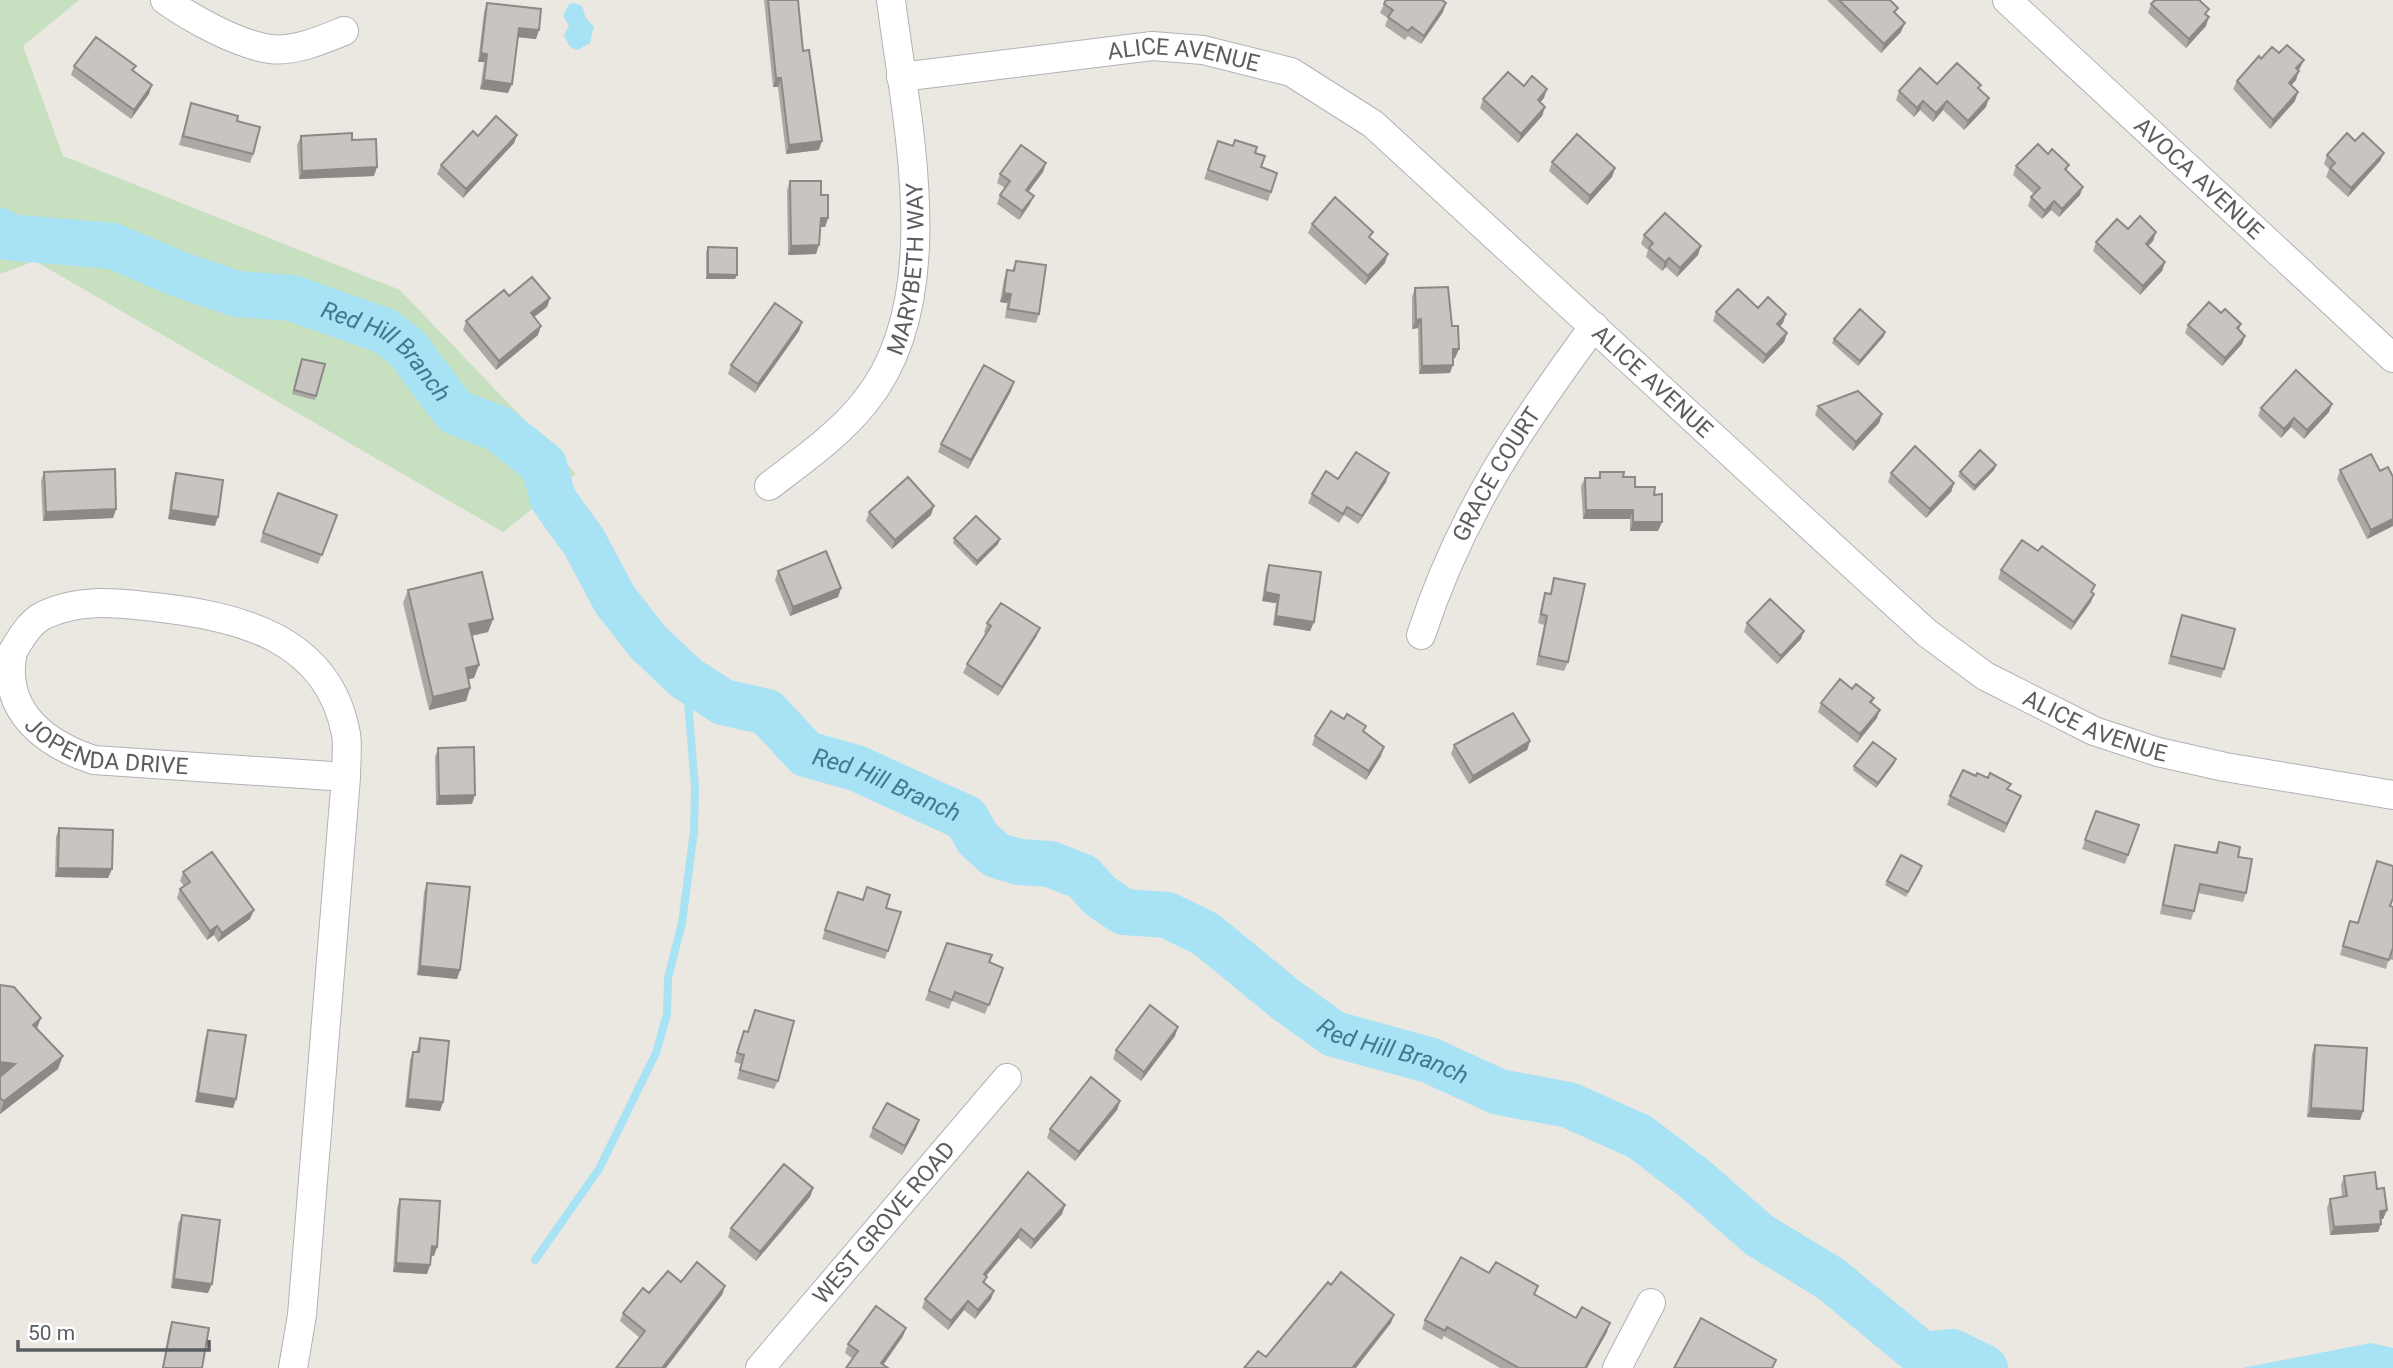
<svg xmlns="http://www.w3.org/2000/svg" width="2393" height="1368" viewBox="0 0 2393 1368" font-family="Roboto,sans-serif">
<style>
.green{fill:#c6e0c0}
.water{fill:#a7e2f5}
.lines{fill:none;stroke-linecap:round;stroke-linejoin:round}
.stream{stroke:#a7e2f5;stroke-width:8}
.river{stroke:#a7e2f5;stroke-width:46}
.minor-casing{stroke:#afb3b5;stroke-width:30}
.minor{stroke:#fff;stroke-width:28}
.wall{fill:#aca9a5}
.shaded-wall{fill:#8c8986}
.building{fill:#c8c4c0;stroke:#8c8986;stroke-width:2}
.labels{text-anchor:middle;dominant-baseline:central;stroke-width:5;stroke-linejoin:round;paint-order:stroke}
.street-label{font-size:23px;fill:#5a5e60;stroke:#fff}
.water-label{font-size:24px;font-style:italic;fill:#417994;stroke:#fff}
</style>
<rect width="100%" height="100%" fill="#ebe7e1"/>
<!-- green -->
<path class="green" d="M0,0H79L23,46L63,156L400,290L576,474L503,532L35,261L0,274Z"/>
<!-- water -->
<path class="water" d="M574,3L582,6L586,18L594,27L590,43L577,50L570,47L564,35L569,26L563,16L569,4Z
M2371,1343L2393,1348V1368H2242Z"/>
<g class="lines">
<!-- stream -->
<path class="stream" d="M535,1260L599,1169L656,1053L667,1014L668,978L682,923L694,831L695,787L686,678"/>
<!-- river -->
<path class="river" id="s1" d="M0,231L6,237L113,246L178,274L237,294L292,298L385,331L407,348L455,412L499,429L544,465L553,499L584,542L615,600L648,642L686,678L723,702L767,712L806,754L856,768L966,818L978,839L996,855L1019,862L1050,864L1083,877L1100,896L1124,912L1167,915L1206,934L1285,999L1334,1034L1429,1060L1499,1092L1569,1105L1640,1137L1695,1179L1759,1235L1831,1279L1923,1355L1952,1352L1985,1368"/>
<defs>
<g id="minor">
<path d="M165,0C192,19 237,44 270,49C294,52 322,40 344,31"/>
<path id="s2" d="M2007,0L2393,358"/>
<path id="s3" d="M901,77L1152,46L1203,50L1291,72L1373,124L1847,560L1927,633L1985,676L2094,731L2158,752L2225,767L2393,795"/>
<path id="s4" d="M769,486C803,460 838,436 865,402C949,299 906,121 891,0"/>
<path id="s5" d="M1421,635C1461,513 1519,428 1594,326"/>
<path id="s6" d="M293,1368L302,1315L346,777C346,763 348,748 346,734C328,637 238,616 154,607C116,603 80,598 44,615C30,622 21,638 13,651C0,713 48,745 94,760L346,777"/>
<path id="s7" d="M760,1368L1007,1078"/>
<path d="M1617,1368L1651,1303"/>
</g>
</defs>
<!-- minor casing -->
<use href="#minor" class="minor-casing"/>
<!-- minor -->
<use href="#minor" class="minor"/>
</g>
<!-- wall -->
<path class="wall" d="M764,0H798L803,51L819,150L786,154L778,87H773Z
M1827,0H1890L1901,32L1881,53Z
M487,3L536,39L518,37L508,93L480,89L484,62H478L484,12Z
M1384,4L1443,12L1421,44L1408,36L1405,40L1385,26L1388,18L1380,13Z
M2151,4L2207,15L2206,26L2186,48L2148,13Z
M2279,53L2300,68L2298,70L2296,80L2291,86L2295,101L2270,129L2233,89L2237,81L2261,59Z
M74,66L134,71L149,94L131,119L71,75Z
M1937,84L1979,89L1986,107L1964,130L1943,110L1933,122L1920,110L1914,117L1896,100L1899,91Z
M1524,86L1544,98L1540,102L1545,107L1542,116L1518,143L1480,108L1483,99Z
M191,103L237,121L253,154L250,163L179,145Z
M517,135L514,143L463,198L437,174L441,165L478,136Z
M301,136L352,140L374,176L299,179L297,145Z
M1218,141L1255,153L1261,167L1277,173L1268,201L1204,179Z
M2355,141L2384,153L2380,161L2348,197L2326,177L2329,169L2324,164L2327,155Z
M2048,154L2069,165L2066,171L2080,195L2059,217L2051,210L2042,219L2028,206L2031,197L2034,194L2013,175L2016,166Z
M1552,162L1615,168L1612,177L1587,205L1549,171Z
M1046,163L1043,172L1028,192L1030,204L1019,220L997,204L1000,195L1005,188L997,183L1000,174Z
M790,181L821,195L828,218L825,227H821L816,254L788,255L787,190Z
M1312,224L1371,239L1385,263L1365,285L1308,233Z
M2128,229L2156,232L2153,241L2148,246L2165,262L2162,271L2140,295L2093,251L2096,242Z
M1644,235L1698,255L1677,277L1666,267L1662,271L1646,257L1648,250L1641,244Z
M708,247L737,275L735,279H706V252Z
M1016,261L1039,314L1036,323L1005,318L1007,303L1000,302L1004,279L1007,270L1012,271Z
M1415,288L1452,326L1459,349L1455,358H1453L1450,373L1419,374L1418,328L1412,329V297Z
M509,296L550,298L547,307L534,317L538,335L496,370L463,330L466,321Z
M1758,308L1783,323L1780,326L1787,333L1784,342L1763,364L1713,321L1716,312Z
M2221,313L2241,324L2239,330L2245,336L2242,344L2222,366L2185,333L2188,325Z
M802,322L799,331L755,393L728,374L731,365Z
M1884,336L1858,366L1832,343L1834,339Z
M300,363L316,396L315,400L292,394Z
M1011,391L968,469L938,452L941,444Z
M1818,406L1882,414L1879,423L1853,451L1815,415Z
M2261,408L2329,412L2304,439L2291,427L2281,438L2258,416Z
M1996,465L1994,470L1974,491L1958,476L1960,472Z
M2340,470L2380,471L2393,477V526L2367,539L2337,479Z
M44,472L116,509L113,518L43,521L41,481Z
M1600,472L1623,477L1635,487L1654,495L1662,522L1658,531H1630V519H1583L1581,486L1585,478H1598Z
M176,473L215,526L168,519L173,482Z
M1891,473L1954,483L1951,492L1926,518L1888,482Z
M1338,479L1386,482L1358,524L1344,515L1339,523L1308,503L1312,494Z
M869,512L931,515L892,549L866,521Z
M337,515L318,564L260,542L263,533Z
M954,538L998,544L976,566L953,543Z
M2038,551L2092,593L2091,602L2071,630L1998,579L2001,570Z
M1269,565L1314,622L1310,631L1273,625L1276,603L1262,601L1266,573Z
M778,571L841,588L838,597L790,616L775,580Z
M1554,578L1568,662L1564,671L1536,665L1544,625L1538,623L1542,602L1545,593L1550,594Z
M408,590L493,619L488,632L472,636L474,678L468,679L470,688L466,701L429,710L403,603Z
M2182,615L2224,669L2221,678L2168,664Z
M987,623L1040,628L1036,637L998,696L963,673L967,664L986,634L984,632Z
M1747,623L1801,639L1777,664L1744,632Z
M1852,689L1874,698L1872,703L1877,718L1857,743L1818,712L1821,703Z
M1364,731L1381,756L1366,780L1312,745L1315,736Z
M1530,741L1527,750L1469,784L1451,754L1454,745Z
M438,748L472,804L436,805L435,757Z
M1896,759L1894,764L1876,788L1853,770L1854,766Z
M1976,776L2008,790L2017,805L2004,833L1947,805L1950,796Z
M2096,811L2139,825L2125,864L2082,849Z
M59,828L112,869L108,878L55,877L56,837Z
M2219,842L2238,857L2246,893L2243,902L2198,893L2194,911L2191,920L2160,914L2172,854L2175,845L2215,852Z
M1921,871L1906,897L1885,885L1887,881Z
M183,872L250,919L218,942L214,935L207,940L177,898L180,889L184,886L180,881Z
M427,883L460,970L457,979L417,975L424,892Z
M838,892L901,912L885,959L822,939Z
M2390,906L2393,907V960L2389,959L2386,969L2340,955L2347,930L2357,923Z
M947,943L1003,968L985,1014L952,1001L949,1009L925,1000Z
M755,1010L778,1081L774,1089L737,1079L741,1064L734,1062L744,1031L748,1032Z
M37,1029L58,1069L0,1114V1077Z
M208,1030L236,1099L233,1108L195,1102L205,1039Z
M1175,1036L1141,1081L1113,1059L1116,1050Z
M420,1038L443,1102L440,1111L405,1107L410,1060L413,1052H416Z
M2315,1045L2363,1111L2360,1120L2307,1117L2312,1054Z
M1120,1101L1117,1110L1075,1161L1047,1138L1050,1129Z
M873,1128L916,1129L902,1155L869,1137Z
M1028,1172L1065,1205L1062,1214L1031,1249L1018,1238L986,1276L985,1283L991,1299L975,1319L964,1310L948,1330L922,1308L925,1299Z
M2344,1176L2377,1189L2387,1210L2383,1219H2381V1224L2378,1232L2330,1235L2327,1208L2330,1199L2342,1197L2341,1185Z
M813,1188L810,1197L756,1261L728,1237L731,1228Z
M400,1199L434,1256L431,1255L430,1265L427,1274L393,1272L397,1208Z
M182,1215L208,1293L171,1288L178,1224Z
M1489,1273L1535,1295L1576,1318L1607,1332L1587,1368H1500L1444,1336L1442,1340L1422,1329L1425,1320Z
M681,1282L725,1286L722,1295L640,1338L620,1321L623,1313L649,1293Z
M172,1322L202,1368H162L169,1331Z
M906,1328L903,1336L883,1365L853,1359L845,1353L848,1344Z"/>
<!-- shaded-wall -->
<path class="shaded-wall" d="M1446,3L1443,12L1421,44L1424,36Z
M2209,17L2206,26L2186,48L2189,39Z
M1905,23L1901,32L1881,53L1884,44Z
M519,28L539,30L536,39L516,37Z
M481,53L487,54L484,62H478Z
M2304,60L2300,68L2292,77L2296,68Z
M2299,71L2296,80L2285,92L2289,83Z
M776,78H781L778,87H773Z
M484,80L512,84L508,93L480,89Z
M152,85L149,94L131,119L134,110Z
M1547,89L1544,98L1535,109L1538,100Z
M2298,92L2295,101L2270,129L2273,120Z
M1989,98L1986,107L1964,130L1968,121Z
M1923,101L1920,110L1914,117L1917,108Z
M1947,101L1943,110L1933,122L1936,113Z
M1545,107L1542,116L1518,143L1521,134Z
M517,135L514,143L463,198L466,189Z
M822,141L819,150L786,154L789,145Z
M2384,153L2380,161L2348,197L2351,188Z
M1046,163L1043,172L1023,199L1026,190Z
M377,167L374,176L299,179L302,171Z
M1615,168L1612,177L1587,205L1590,196Z
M2083,187L2080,195L2059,217L2062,209Z
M1034,196L1030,204L1019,220L1022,211Z
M2054,201L2051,210L2042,219L2045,211Z
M821,218H828L825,227H818Z
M2156,232L2153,241L2142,253L2146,244Z
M819,245L816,254L788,255L791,246Z
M1701,246L1698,255L1677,277L1680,268Z
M1388,254L1385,263L1365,285L1368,276Z
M1669,258L1666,267L1662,271L1665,262Z
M2165,262L2162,271L2140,295L2143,286Z
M708,274L737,275L735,279H706Z
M1004,293L1011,294L1007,303L1000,302Z
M550,298L547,307L528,322L531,313Z
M1786,314L1783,323L1774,333L1777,324Z
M1421,319L1418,328L1412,329L1416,320Z
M802,322L799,331L755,393L758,384Z
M541,326L538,335L496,370L499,361Z
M1885,332L1884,336L1858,366L1860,361Z
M1787,333L1784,342L1763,364L1766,355Z
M2245,336L2242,344L2222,366L2225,358Z
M1453,349H1459L1455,358H1450Z
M1453,365L1450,373L1419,374L1422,366Z
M1014,382L1011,391L968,469L971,460Z
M2332,404L2329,412L2304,439L2307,430Z
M1882,414L1879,423L1853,451L1856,442Z
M2294,418L2291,427L2281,438L2284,429Z
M1996,465L1994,470L1974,491L1975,486Z
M1389,473L1386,482L1358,524L1362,516Z
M1954,483L1951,492L1926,518L1930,509Z
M934,506L931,515L892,549L895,540Z
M116,509L113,518L43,521L46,512Z
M171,510L218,517L215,526L168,519Z
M1586,510H1633L1630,519H1583Z
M2393,519V526L2367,539L2371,530Z
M1633,522H1662L1658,531H1630Z
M1000,539L998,544L976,566L977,561Z
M841,588L838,597L790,616L793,607Z
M1265,592L1279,595L1276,603L1262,601Z
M2094,594L2091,602L2071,630L2074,622Z
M1276,616L1314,622L1310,631L1273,625Z
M493,619L488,632L464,637L469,624Z
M1040,628L1036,637L998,696L1002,687Z
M1804,631L1801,639L1777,664L1781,656Z
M479,665L474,678L461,681L466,668Z
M470,688L466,701L429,710L433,697Z
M1880,710L1877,718L1857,743L1860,734Z
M1530,741L1527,750L1469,784L1473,776Z
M1384,747L1381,756L1366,780L1369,771Z
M1896,759L1894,764L1876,788L1878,783Z
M475,795L472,804L436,805L439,796Z
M2021,796L2017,805L2004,833L2007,824Z
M58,868L112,869L108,878L55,877Z
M254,910L250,919L218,942L222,933Z
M217,926L214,935L207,940L210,931Z
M420,966L460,970L457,979L417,975Z
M41,1018L36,1031L33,1025Z
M1178,1027L1175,1036L1141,1081L1144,1072Z
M63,1056L58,1069L0,1114L4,1101Z
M0,1062L15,1064L10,1077L0,1076Z
M198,1093L236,1099L233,1108L195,1102Z
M408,1099L443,1102L440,1111L405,1107Z
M1120,1101L1117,1110L1075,1161L1079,1152Z
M2311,1108L2363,1111L2360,1120L2307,1117Z
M919,1120L916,1129L902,1155L905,1146Z
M813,1188L810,1197L756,1261L760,1252Z
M1065,1205L1062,1214L1031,1249L1034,1240Z
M2387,1210L2383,1219L2377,1220L2380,1211Z
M2381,1224L2378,1232L2330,1235L2334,1227Z
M1021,1229L1018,1238L980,1283L984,1274Z
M432,1246L437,1247L434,1256L429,1255Z
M396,1263L430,1265L427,1274L393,1272Z
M174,1279L212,1284L208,1293L171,1288Z
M725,1286L722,1295L666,1368H662Z
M994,1291L991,1299L975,1319L978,1310Z
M968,1301L964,1310L948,1330L951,1321Z
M1394,1315L1391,1323L1356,1368H1352Z
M1610,1323L1607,1332L1587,1368H1585Z
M906,1328L903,1336L881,1368V1363Z"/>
<!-- building -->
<path class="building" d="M768,0H798L803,51L809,50L822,141L789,145L781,78H776Z
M1386,0H1442L1446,3L1424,36L1412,27L1408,31L1388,17L1393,10L1384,4Z
M1839,0H1890L1898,8L1894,12L1905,23L1884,44Z
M2155,0H2199L2209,9L2205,14L2209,17L2189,39L2151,4Z
M487,3L541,9L539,30L519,28L512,84L484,80L487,54L481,53Z
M96,37L136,66L132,70L152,85L134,110L74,66Z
M2287,45L2304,60L2296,68L2299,71L2289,83L2298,92L2273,120L2237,81L2259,56L2261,59L2272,47L2279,53Z
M1957,63L1981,85L1978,88L1989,98L1968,121L1947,101L1936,113L1923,101L1917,108L1899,91L1920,68L1937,84Z
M1508,72L1524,86L1532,76L1547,89L1538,100L1545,107L1521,134L1483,99Z
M191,103L238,116L237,121L260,127L253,154L183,136Z
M496,116L517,135L466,189L441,165L473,131L478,136Z
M352,133V140L376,139L377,167L302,171L301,136Z
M2347,133L2355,141L2363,133L2384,153L2351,188L2330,168L2335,163L2327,155Z
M1577,134L1615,168L1590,196L1552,162Z
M1235,140L1257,147L1255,153L1265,156L1261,167L1277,173L1271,192L1208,170L1218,141L1233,146Z
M2038,144L2048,154L2052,149L2069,165L2065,169L2083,187L2062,209L2054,201L2045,211L2031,197L2040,188L2016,166Z
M1021,145L1046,163L1026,190L1034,196L1022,211L1000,195L1010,181L1000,174Z
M790,181H821V195H828V218H821L819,245L791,246Z
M1335,197L1373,232L1369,237L1388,254L1368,276L1312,224Z
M1665,213L1701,246L1680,268L1669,258L1665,262L1649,248L1653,243L1644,235Z
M2140,216L2156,232L2146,244L2165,262L2143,286L2096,242L2117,219L2128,229Z
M708,247L737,248V275L708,274Z
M1016,261L1046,265L1039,314L1008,309L1011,294L1004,293L1007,270L1014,271Z
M532,277L550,298L531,313L541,326L499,361L466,321L504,290L509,296Z
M1448,287L1452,326H1458L1459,349H1453V365L1422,366L1421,319L1416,320L1415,288Z
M1738,289L1758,308L1768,297L1786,314L1777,324L1787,333L1766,355L1716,312Z
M2209,302L2221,313L2225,309L2241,324L2237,328L2245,336L2225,358L2188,325Z
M775,303L802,322L758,384L731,365Z
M1860,309L1885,332L1860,361L1834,339Z
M302,359L325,364L316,396L294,390Z
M984,365L1014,382L971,460L941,444Z
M2296,370L2332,404L2307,430L2294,418L2284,429L2261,408Z
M1858,391L1882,414L1856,442L1818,406Z
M1915,446L1954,483L1930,509L1891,473Z
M1980,450L1996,465L1975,486L1960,472Z
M1356,452L1389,473L1362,516L1347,507L1343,514L1312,494L1326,471L1338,479Z
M2371,454L2380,471L2388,467L2393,477V519L2371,530L2340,470Z
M115,469L116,509L46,512L44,472Z
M1600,472H1624L1623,477H1635V487H1655L1654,495L1662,494V522H1633V510H1586L1585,478H1600Z
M176,473L223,480L218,517L171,510Z
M908,477L934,506L895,540L869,512Z
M278,493L337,515L322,555L263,533Z
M976,516L1000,539L977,561L954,538Z
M2022,540L2038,551L2042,546L2095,585L2091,592L2094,594L2074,622L2001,570Z
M826,551L841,588L793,607L778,571Z
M1269,565L1321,572L1314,622L1276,616L1279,595L1265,592Z
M482,572L493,619L469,624L479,665L466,668L470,688L433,697L408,590Z
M1554,578L1585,584L1568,662L1539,656L1547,616L1541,614L1545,593L1551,594Z
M1770,599L1804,631L1781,656L1747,623Z
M1001,603L1040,628L1002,687L967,664L991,626L987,623Z
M2182,615L2235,629L2224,669L2171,656Z
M1840,679L1852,689L1856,684L1874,698L1870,702L1880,710L1860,734L1821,703Z
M1331,711L1344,719L1347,714L1366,726L1363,731L1384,747L1369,771L1315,736Z
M1513,713L1530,741L1473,776L1454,745Z
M1873,742L1896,759L1878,783L1854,766Z
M474,747L475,795L439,796L438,748Z
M1963,770L1976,776L1977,773L1988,778L1990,773L2011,784L2007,789L2021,796L2007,824L1950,796Z
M2096,811L2139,825L2128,855L2085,840Z
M59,828L113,830L112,869L58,868Z
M2219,842L2240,847L2238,857L2252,859L2246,893L2200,884L2194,911L2163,905L2175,845L2217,853Z
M212,852L254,910L222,933L217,926L210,931L180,889L190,882L183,872Z
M1901,855L1922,866L1908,892L1887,881Z
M2377,861L2393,866V898L2390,906L2393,907V950H2392L2389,960L2343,946L2350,921L2358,923Z
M427,883L470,887L460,970L420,966Z
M867,887L890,895L886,908L901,912L888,951L825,930L838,892L863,900Z
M947,943L992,955L989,962L1003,968L989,1005L955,992L952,1000L929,991Z
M0,985L14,987L41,1018L33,1025L63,1056L4,1101L0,1098V1077L15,1064L0,1062Z
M1150,1005L1178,1027L1144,1072L1116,1050Z
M755,1010L794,1021L778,1081L740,1070L744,1055L737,1053L744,1031L748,1032Z
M208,1030L246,1035L236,1099L198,1093Z
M420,1038L449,1041L443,1102L408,1099L413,1052H419Z
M2315,1045L2367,1048L2363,1111L2311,1108Z
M1091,1077L1120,1101L1079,1152L1050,1129Z
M887,1103L919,1120L905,1146L873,1128Z
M784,1164L813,1188L760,1252L731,1228Z
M1028,1172L1065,1205L1034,1240L1021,1229L984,1274L987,1277L983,1282L994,1291L978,1310L968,1301L951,1321L925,1299Z
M2375,1172L2377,1189L2384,1188L2387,1210L2380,1211L2381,1224L2334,1227L2330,1199L2347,1196L2344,1176Z
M400,1199L440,1201L437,1247L432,1246L430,1265L396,1263Z
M182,1215L220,1220L212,1284L174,1279Z
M1461,1257L1489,1273L1496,1262L1538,1286L1534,1294L1576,1318L1582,1307L1610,1323L1585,1368H1519L1447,1327L1445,1331L1425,1320Z
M697,1262L725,1286L662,1368H616L645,1331L623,1313L643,1288L649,1293L668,1271L681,1282Z
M1341,1272L1394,1315L1352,1368H1244L1258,1351L1266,1357L1328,1282L1331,1285Z
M876,1306L906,1328L881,1363L888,1368H846L858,1351L848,1344Z
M1701,1318L1776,1360L1772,1368H1674Z
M172,1322L209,1328L202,1368H163Z"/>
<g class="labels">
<!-- street labels -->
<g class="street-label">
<text stroke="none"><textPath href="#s3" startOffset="285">ALICE AVENUE</textPath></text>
<text stroke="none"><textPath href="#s2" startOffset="262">AVOCA AVENUE</textPath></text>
<text stroke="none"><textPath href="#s4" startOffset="271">MARYBETH WAY</textPath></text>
<text stroke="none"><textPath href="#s3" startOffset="872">ALICE AVENUE</textPath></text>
<text stroke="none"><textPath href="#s5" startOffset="178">GRACE COURT</textPath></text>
<text stroke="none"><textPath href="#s3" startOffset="1438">ALICE AVENUE</textPath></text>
<text stroke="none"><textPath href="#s6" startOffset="1206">JOPENDA DRIVE</textPath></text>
<text stroke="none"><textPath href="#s7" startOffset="191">WEST GROVE ROAD</textPath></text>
</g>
<!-- water labels -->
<g class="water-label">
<text stroke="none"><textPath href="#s1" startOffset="415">Red Hill Branch</textPath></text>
<text stroke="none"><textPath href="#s1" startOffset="1108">Red Hill Branch</textPath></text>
<text stroke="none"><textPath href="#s1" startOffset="1698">Red Hill Branch</textPath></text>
</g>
</g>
<!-- scale -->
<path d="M18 1340v10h191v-10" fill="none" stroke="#5a5e60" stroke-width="3.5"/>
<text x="28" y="1340" font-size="21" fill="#5a5e60" stroke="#ffffff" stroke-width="5" paint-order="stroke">50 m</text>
</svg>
